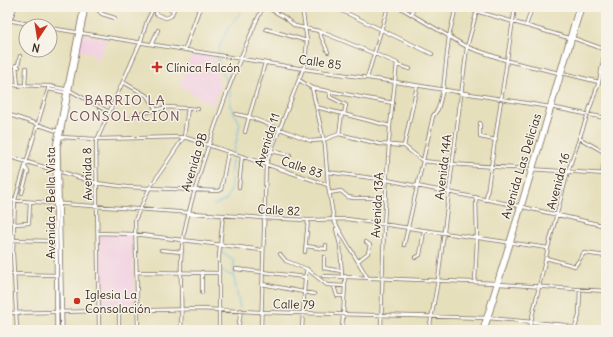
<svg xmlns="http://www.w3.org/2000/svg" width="613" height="337" viewBox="0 0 613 337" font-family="Delius,sans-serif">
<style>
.built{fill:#f2cfe1}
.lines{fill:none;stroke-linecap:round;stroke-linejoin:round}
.stream{stroke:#63bce1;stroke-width:1}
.street-casing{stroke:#776955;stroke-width:4}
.secondary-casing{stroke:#776955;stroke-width:5}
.primary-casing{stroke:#776955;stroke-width:5}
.street{stroke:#fff;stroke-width:2.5}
.secondary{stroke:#fff;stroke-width:3.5}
.primary{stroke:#fff;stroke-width:3.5}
.poi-dot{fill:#c8321e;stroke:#f7f3e8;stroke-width:1.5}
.labels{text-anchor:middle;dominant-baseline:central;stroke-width:3;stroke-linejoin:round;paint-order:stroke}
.street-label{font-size:12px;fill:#3b2a1e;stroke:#f7f3e8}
.poi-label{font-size:12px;fill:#3b2a1e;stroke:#f7f3e8;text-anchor:start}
.quarter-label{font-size:14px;letter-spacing:1px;fill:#725154;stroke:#f7f3e8}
</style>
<rect width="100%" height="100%" fill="#f7f3e8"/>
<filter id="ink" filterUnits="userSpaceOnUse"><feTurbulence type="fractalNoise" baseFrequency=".025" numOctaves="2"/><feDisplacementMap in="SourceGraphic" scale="8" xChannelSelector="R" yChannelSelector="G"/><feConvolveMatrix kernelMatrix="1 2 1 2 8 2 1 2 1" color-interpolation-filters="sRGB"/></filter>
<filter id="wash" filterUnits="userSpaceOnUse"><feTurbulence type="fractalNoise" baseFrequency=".012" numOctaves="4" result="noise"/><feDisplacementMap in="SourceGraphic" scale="16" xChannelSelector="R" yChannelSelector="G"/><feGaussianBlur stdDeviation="0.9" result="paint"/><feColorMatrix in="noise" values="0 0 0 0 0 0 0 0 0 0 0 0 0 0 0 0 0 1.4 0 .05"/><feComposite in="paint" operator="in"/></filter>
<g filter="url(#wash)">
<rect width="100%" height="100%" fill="#e6dfbb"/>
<!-- built -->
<path class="built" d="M82,34L107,39L98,61L94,60L95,54L78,50Z
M193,53L214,56L220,88L212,106L179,85Z
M100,234H132L135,306H101Z"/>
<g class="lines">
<!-- stream -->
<path class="stream" d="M228,85C226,76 219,68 218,59C217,40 234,21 244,7
M214,205L226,200L231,190V167L240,123L230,106V89
M221,252L234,261V278L240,308
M221,272H224L234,277"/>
</g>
</g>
<g filter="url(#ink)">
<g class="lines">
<defs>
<path id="street" d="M90,7L97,9L102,14L115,18
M158,7L156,14L166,18L171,16L175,7
M165,7L173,10
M195,7L200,9
M266,7L284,17L295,26L319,31L397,63L390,126L384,224L381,330
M334,7L432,54
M399,7L467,47L508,61L559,73
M462,7L569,38
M603,7L606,8
M412,15L413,7
M7,20L41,26
M526,26L532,7
M50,28L304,69L396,82L550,107L606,118
M7,29L15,7
M266,29L307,41
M319,32L328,52
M573,38L606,50
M152,43L158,30
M185,49L200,7
M265,63L249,117L311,141L323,140L339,134L379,144L404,146L423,161L451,164L606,174
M18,65L20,56
M397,65L410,69
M562,73L599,82
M367,78L388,7
M299,80L312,88L325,146L328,185L334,221L367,277
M123,82L149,97L156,110
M7,85L49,86L69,90L109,112
M18,86L16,65L19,67
M25,86L26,68
M312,88L393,103
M48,89L68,93
M330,92V97L346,105L344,114
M316,107L390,126
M7,114L57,131
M236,114L249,117L245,132
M133,116L167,107L198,109
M480,123V137L496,140
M339,134L342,113
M60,137L96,139L184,137L328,185
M579,138L604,152
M404,146L417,86
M271,151L290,155
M7,156L54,170
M59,171L96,183L127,187L218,191L221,190L228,152
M327,172L387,180L519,206
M602,174L606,150
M239,187L242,156
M22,193L28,172L25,167
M329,193L341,191L348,197L354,198H386
M7,200L263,218L308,220L347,219L548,248
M486,200L515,7
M523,207L606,226
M14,224L29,223L30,202
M336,229L340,245L342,275
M98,233L134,234L262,250
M7,240L56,241
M404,245L433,116L438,109L443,90L449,36L456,7
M306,246L326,249V245
M161,250L182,252
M305,252L308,220
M280,254L286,261L307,269L327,285L345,286V276
M324,257V268L341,271
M415,258L420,255L424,231
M546,258L575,266L584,253L606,256
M358,261L368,253L370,245L366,242
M236,269L305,277L307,269
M136,272L218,273
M7,274L56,275
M323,276L496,283
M475,282L477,239L476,197
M262,284L314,294
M499,284L606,291
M334,286L337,296H344
M202,293V272
M119,310V330
M7,313L200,309L261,312L488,318L565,325L578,330
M17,330L13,253L15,200L49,86
M99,330L96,142L141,41L147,21L154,7
M138,330L135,220L149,189L184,137L188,108
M181,330C183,300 178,269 183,239C187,214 195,190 202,166C219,111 239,58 263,7
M219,330V257L223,215
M238,330L241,310
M261,330L266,164L305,64L307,41L302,7
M302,330L305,277
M342,330L345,286
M429,330L438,280L467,47L478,7
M529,330L548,248L568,171L599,82L606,45
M574,330L579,316L580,289"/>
<path id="secondary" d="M57,330L55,147L83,7
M62,330L58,148L86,7"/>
<path id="primary" d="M482,330L540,140L578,7
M485,330L582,7"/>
</defs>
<!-- street casing -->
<use href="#street" class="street-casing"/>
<!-- secondary casing -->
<use href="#secondary" class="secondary-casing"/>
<!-- primary casing -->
<use href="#primary" class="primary-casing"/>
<!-- street -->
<use href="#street" class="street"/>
<!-- secondary -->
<use href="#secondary" class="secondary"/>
<!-- primary -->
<use href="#primary" class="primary"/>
</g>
</g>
<!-- markers -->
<g class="poi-dot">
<path d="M155 61h4v4h4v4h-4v4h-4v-4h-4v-4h4z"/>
<circle cx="77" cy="301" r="4"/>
</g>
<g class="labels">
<!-- street labels -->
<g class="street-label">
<text transform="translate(320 62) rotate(8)">Calle 85</text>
<text transform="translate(267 140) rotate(-72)">Avenida 11</text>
<text transform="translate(194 162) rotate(-73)">Avenida 9B</text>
<text transform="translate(521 166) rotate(-73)">Avenida Las Delicias</text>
<text transform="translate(302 167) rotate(19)">Calle 83</text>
<text transform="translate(443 167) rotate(-83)">Avenida 14A</text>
<text transform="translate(87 174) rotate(-91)">Avenida 8</text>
<text transform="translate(558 181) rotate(-75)">Avenida 16</text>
<text transform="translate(50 203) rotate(-90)">Avenida 4 Bella Vista</text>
<text transform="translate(377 205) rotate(-87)">Avenida 13A</text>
<text transform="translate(279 210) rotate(3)">Calle 82</text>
<text transform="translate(294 304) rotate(1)">Calle 79</text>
</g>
<!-- poi labels -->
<g class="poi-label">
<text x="166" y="67">Clínica Falcón</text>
<text x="85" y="294">Iglesia La<tspan x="85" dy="14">Consolación</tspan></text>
</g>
<!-- quarter labels -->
<g class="quarter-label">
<text x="125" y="100">BARRIO LA<tspan x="125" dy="16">CONSOLACIÓN</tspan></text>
</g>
</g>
<!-- margin -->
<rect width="613" height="337" fill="none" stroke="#f7f3e8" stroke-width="24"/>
<!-- north arrow -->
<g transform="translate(38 38) rotate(192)"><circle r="19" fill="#f7f3e8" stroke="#aca397"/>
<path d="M0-3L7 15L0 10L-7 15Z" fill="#c8321e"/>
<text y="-6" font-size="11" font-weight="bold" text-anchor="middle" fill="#3b2a1e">N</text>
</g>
</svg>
